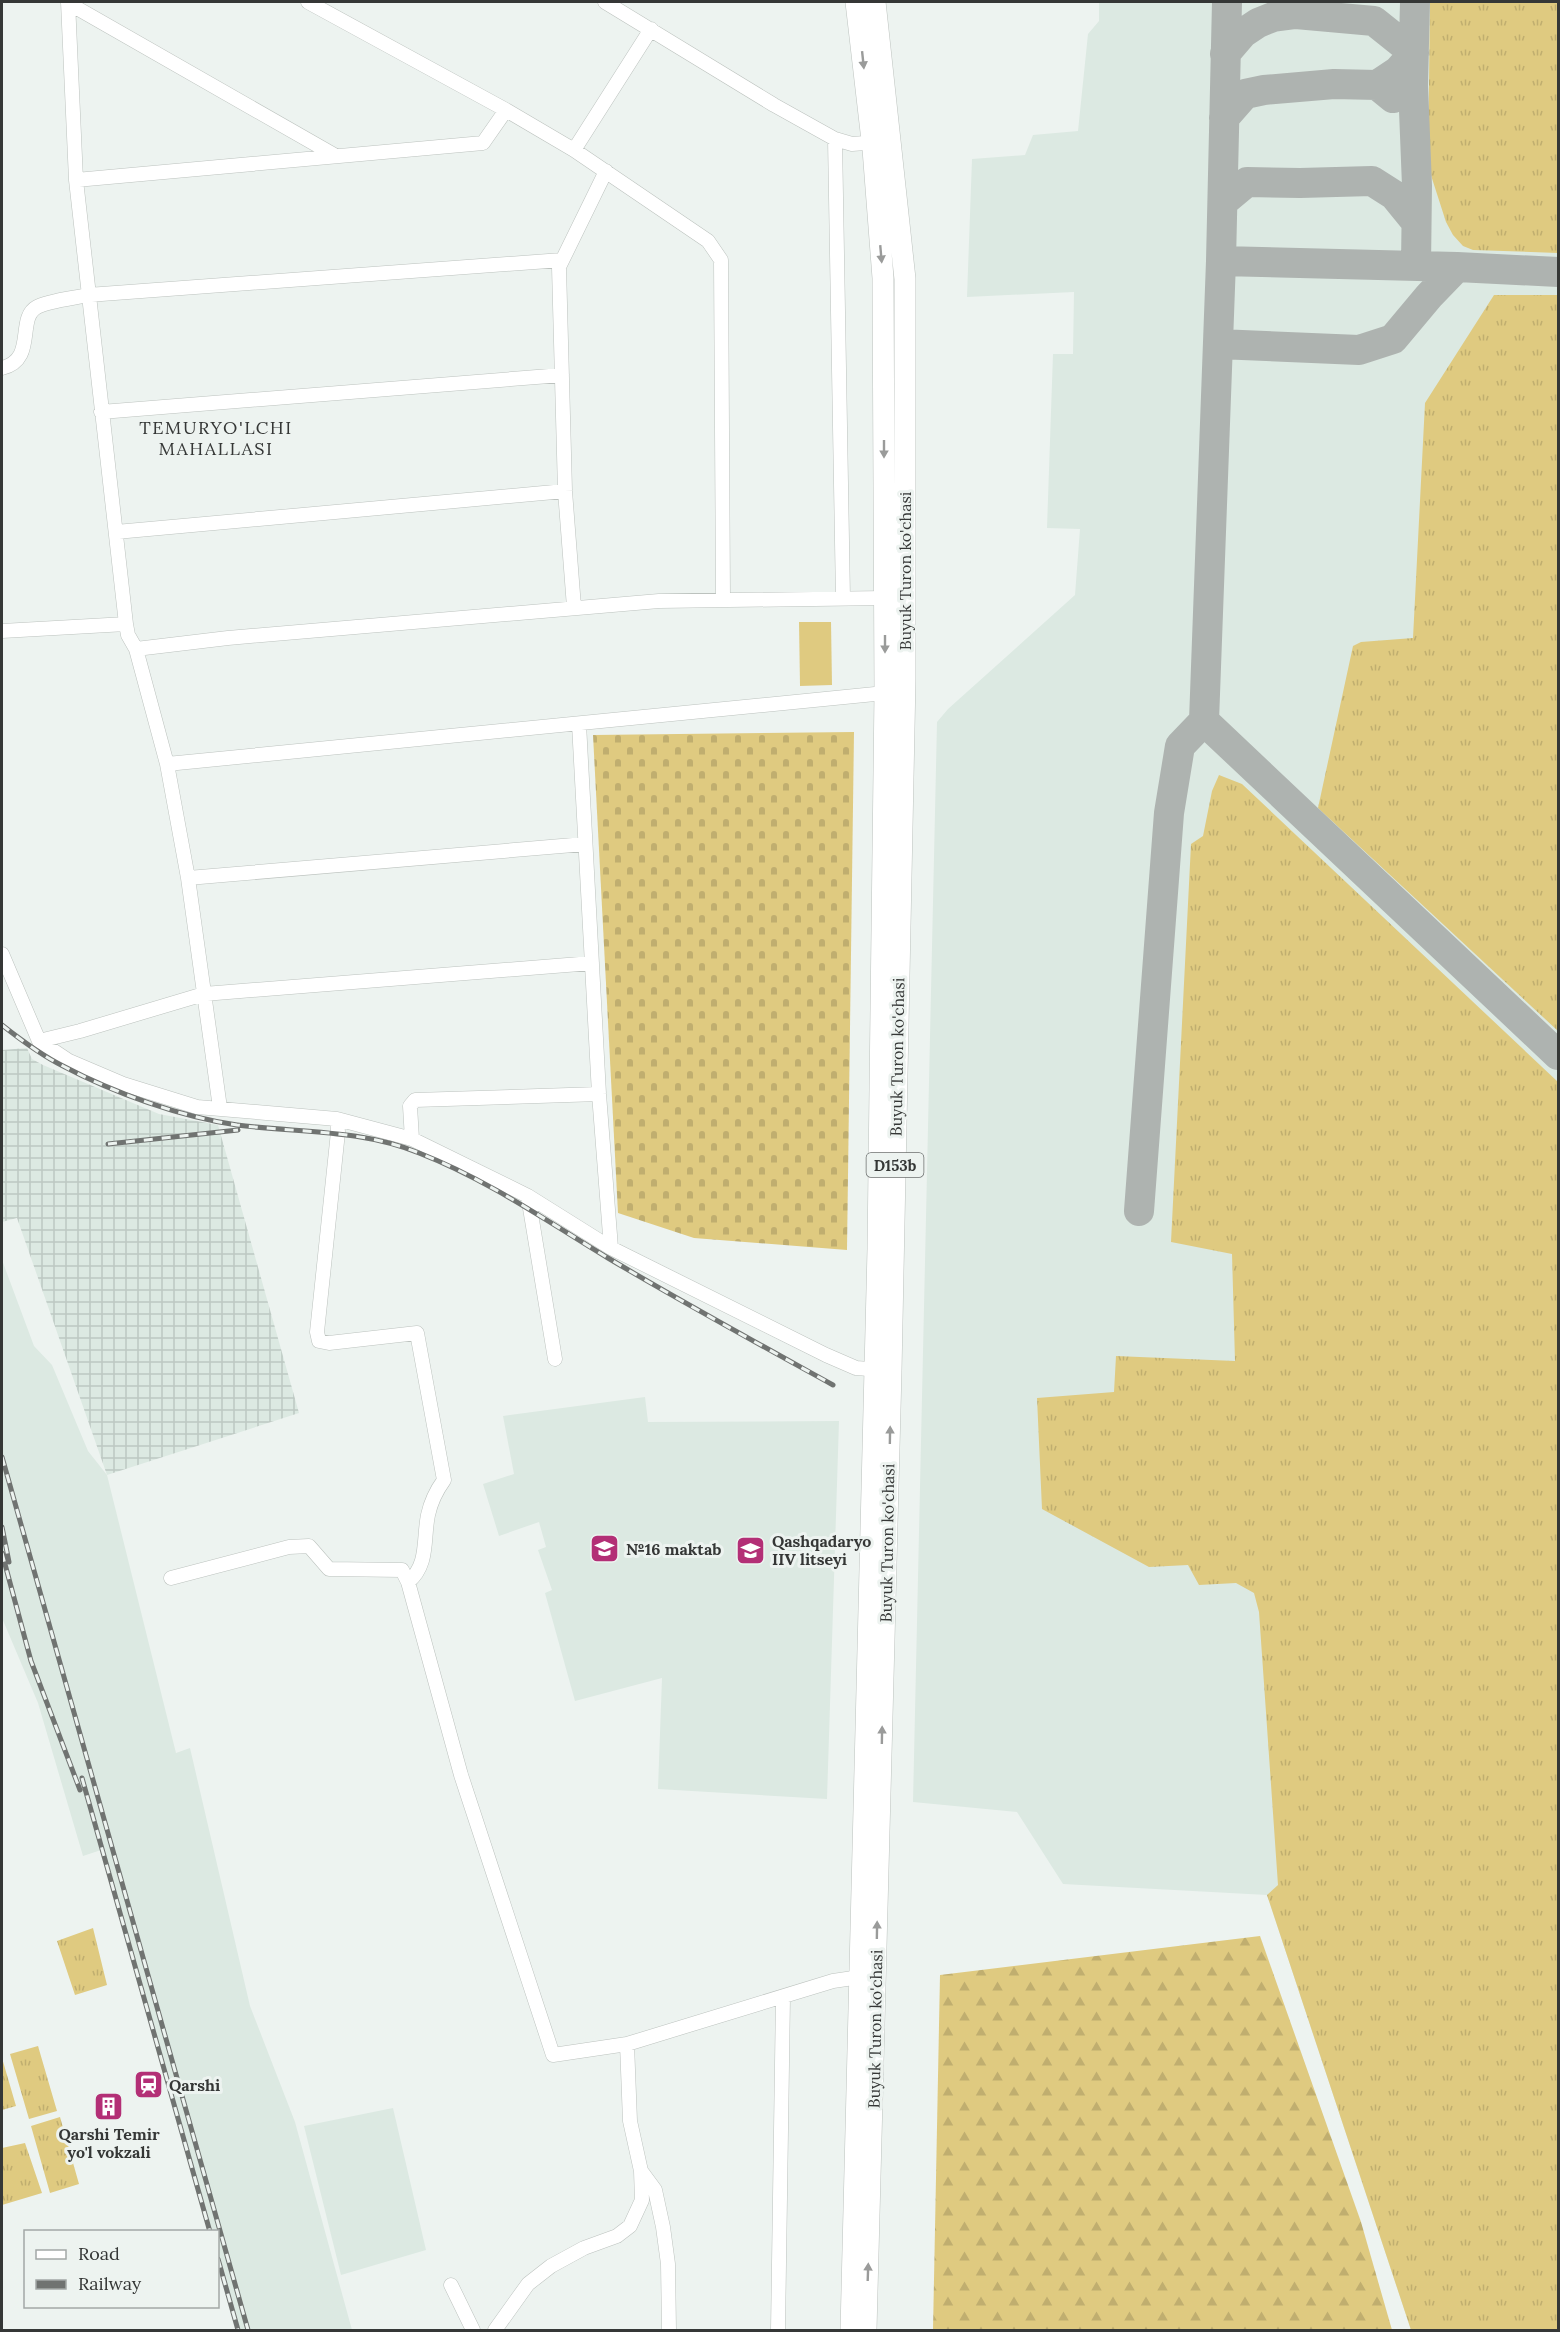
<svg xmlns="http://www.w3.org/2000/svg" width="1560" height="2332" viewBox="0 0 1560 2332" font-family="Lora,serif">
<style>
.built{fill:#dce9e2}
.industrial{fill:url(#industrial-grid)}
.grass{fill:url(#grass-tufts)}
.forest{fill:url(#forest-firs)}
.cemetery{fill:url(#cemetery-stones)}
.park{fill:#dfca80}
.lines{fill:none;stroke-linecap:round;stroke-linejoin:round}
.taxiway{stroke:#aeb3b0;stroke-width:30}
.minor-casing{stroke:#bcc2be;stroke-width:15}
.primary-casing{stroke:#bcc2be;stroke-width:22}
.minor{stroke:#fff;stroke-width:14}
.primary{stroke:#fff;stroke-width:21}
.rail-casing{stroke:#707371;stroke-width:5}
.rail{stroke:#edf3f0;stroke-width:3;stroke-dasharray:9;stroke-linecap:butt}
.oneway{fill:#9a9b9a}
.labels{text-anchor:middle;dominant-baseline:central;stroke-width:6;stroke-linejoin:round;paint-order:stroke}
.shield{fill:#edf3f0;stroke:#6c6f6e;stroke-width:1.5}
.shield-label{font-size:15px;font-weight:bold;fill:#353736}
.street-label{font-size:16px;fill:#353736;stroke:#edf3f0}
.poi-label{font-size:16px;font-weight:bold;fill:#353736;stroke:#edf3f0;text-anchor:start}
.neighbourhood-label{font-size:18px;letter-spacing:1.5px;fill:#353736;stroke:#edf3f0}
</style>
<defs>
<pattern id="industrial-grid" width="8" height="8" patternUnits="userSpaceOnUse" patternTransform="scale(1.5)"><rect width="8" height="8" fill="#dce9e2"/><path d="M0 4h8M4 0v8" fill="none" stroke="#bdc8c2"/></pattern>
<pattern id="grass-tufts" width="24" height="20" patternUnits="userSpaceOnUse" patternTransform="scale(1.5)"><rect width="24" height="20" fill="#dfca80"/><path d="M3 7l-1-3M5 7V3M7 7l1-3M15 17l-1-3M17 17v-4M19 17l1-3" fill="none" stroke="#c0ae6f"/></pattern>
<pattern id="forest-firs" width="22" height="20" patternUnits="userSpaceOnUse" patternTransform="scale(1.5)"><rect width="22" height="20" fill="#dfca80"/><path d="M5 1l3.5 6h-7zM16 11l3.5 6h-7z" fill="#c0ae6f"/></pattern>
<pattern id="cemetery-stones" width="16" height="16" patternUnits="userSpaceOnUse" patternTransform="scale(1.5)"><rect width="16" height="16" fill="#dfca80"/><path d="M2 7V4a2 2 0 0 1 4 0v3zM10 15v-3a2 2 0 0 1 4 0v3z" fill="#c0ae6f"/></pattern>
</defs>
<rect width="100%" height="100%" fill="#edf3f0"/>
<!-- built -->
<path class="built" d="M1099,2H1558V2330H1411L1267,1895L1063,1884L1017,1812L913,1802L937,722L948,709L1075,595L1080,529L1047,528L1053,354H1073L1074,292L967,297L972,159L1025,155L1033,135L1078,131L1088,34L1099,21Z
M2,1260L34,1346L52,1365L88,1451L107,1475L176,1753L190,1748L250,2006L295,2122L352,2330H236L218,2264V2232L208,2231L101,1850L83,1856L38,1703L2,1618Z
M645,1397L648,1422L839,1421L827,1799L658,1789L662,1678L575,1701L545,1593L552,1590L538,1550L546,1547L539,1522L499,1536L483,1484L514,1474L503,1416Z
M393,2108L426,2250L341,2275L304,2126Z"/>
<!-- industrial -->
<path class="industrial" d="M27,1048L32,1059L43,1065L159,1114L218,1125L299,1413L107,1475L17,1218L2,1222V1050Z"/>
<!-- grass -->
<path class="grass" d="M1430,2H1558V253L1473,250L1463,246L1453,235L1446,222L1428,166Z
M1494,295H1558V1031L1318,808L1353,646L1361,642L1413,638L1425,403Z
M1219,775L1242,784L1558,1082V2330H1411L1267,1895L1278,1885L1259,1612L1254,1593L1236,1583L1199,1585L1188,1565L1149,1567L1042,1509L1037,1398L1114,1392L1116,1356L1235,1361L1232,1254L1171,1242L1191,844L1203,836L1212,791Z
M93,1928L107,1985L75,1995L57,1941Z
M38,2046L57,2111L29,2119L10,2054Z
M2,2058L16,2106L2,2110Z
M60,2117L79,2184L50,2193L31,2126Z
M25,2143L42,2193L2,2205V2148Z"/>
<!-- forest -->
<path class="forest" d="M1260,1936L1361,2222L1392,2330H933L940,1975Z"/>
<!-- cemetery -->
<path class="cemetery" d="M854,732L847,1250L694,1238L618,1213L593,735Z"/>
<!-- park -->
<path class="park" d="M799,622H831L832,685L800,686Z"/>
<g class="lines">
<!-- taxiway -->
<path class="taxiway" d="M1415,2L1413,85L1417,186L1416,266
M1225,54L1243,33L1258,23L1273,17L1296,14L1374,21L1414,53L1398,71L1377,85
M1224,118L1245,94L1264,90L1334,84L1377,85L1393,98
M1223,202L1247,182L1300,183L1372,181L1394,195L1416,222
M1221,261L1457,267L1558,272
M1218,344L1359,350L1393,339L1429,296L1457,267
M1204,721L1558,1055
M1139,1211L1169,813L1180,746L1204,721L1221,261L1227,2"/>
<defs>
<path id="minor" d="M68,2L76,180L126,624L128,635L136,649L167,764L188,878L220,1108
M308,2L506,110L574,150L708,241L721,260L723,599
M605,2L774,105L835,139L852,144L879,142
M68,3L336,156
M835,139L843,599
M574,150L651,29
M76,180L483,143L506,110
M2,368C37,360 16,318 37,307C47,301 75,298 88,295L562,260
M101,412L562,375
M116,532L565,491
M574,607L565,491L559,267L606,171
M2,631L126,624
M136,649L228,638L659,601L885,598
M579,724L599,1094L611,1248
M167,764L885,693
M188,878L585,844
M2,954L39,1041L69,1061L123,1084L197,1107L337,1119L412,1139L528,1196L611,1248L826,1355L856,1368L882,1370
M39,1041L80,1031L204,994L592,963
M337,1119L338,1132L317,1332L319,1341L329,1343L417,1333L444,1480C436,1491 431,1501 428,1515C423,1539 429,1565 408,1582
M412,1139L410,1106L415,1100L599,1094
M528,1196L555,1359
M171,1578L289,1547L309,1546L329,1569L402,1570L408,1582L461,1775L553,2055L627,2044L833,1981L860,1977
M627,2044L630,2121L641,2171L655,2190L663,2227L668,2264L669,2330
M451,2285L473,2330
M495,2330L528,2284L551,2266L584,2248L617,2236L630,2226L642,2200L641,2171
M778,2330L783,1997"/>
<path id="primary" d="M851,2330L878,1249L885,693L883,278L873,149L856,2
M866,2330L891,1371L905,679V279L875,2"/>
</defs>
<!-- minor casing -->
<use href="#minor" class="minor-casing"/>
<!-- primary casing -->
<use href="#primary" class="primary-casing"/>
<!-- minor -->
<use href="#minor" class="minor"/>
<!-- primary -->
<use href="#primary" class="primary"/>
<defs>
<path id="rail" d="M2,1025C21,1040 41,1055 63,1066C114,1093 181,1117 237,1125C299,1133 360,1129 419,1153C486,1179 547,1221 608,1258C682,1302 757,1343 833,1385
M108,1144L238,1130
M2,1457L248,2330
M2,1527L9,1562
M2,1553L31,1661L80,1790
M82,1778L210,2232
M218,2259L238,2330"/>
</defs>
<!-- rail casing -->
<use href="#rail" class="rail-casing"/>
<!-- rail -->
<use href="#rail" class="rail"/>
</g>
<!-- one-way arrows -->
<defs><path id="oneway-solid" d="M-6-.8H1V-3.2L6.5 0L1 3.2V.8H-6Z" transform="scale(1.5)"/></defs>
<g class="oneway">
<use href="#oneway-solid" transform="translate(863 60) rotate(84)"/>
<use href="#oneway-solid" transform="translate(881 254) rotate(85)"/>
<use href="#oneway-solid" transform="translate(884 449) rotate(90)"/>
<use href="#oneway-solid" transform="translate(885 644) rotate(90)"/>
<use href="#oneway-solid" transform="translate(890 1435) rotate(-89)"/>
<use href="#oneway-solid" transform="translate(882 1735) rotate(-89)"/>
<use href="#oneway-solid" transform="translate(877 1930) rotate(-89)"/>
<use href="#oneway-solid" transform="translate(868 2272) rotate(-88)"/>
</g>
<!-- icons -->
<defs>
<symbol id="school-square" viewBox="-11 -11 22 22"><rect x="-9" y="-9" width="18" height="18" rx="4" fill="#b32f76" stroke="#edf3f0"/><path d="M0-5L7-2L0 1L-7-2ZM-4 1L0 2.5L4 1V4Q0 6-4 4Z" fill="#fff"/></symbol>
<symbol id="university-square" viewBox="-11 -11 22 22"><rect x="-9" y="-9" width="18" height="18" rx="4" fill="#b32f76" stroke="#edf3f0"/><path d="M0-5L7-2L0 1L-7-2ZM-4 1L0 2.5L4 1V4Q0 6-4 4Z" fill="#fff"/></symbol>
<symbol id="station-square" viewBox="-11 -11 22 22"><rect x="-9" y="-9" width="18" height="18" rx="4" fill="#b32f76" stroke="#edf3f0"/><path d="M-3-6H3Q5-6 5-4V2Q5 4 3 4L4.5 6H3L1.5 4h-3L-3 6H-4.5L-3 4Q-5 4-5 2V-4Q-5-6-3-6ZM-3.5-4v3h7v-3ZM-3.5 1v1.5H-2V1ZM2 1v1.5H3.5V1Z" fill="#fff"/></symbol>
<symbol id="building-square" viewBox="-11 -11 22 22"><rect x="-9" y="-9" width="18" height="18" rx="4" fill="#b32f76" stroke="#edf3f0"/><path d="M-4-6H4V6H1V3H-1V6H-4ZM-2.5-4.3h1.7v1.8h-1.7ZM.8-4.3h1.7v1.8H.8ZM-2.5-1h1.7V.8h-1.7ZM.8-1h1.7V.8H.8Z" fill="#fff"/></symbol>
</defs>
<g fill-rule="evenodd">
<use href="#school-square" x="588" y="1532" width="33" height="33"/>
<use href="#university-square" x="734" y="1534" width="33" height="33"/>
<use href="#station-square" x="132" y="2068" width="33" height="33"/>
<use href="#building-square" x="92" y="2090" width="33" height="33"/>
</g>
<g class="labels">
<!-- shield labels -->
<rect class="shield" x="866.5" y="1153" width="57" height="24" rx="4.5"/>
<g class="shield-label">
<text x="895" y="1165">D153b</text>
</g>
<!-- street labels -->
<g class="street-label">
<text transform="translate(905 571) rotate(-90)">Buyuk Turon ko'chasi</text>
<text transform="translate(897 1057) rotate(-89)">Buyuk Turon ko'chasi</text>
<text transform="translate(887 1543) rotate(-89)">Buyuk Turon ko'chasi</text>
<text transform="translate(875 2029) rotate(-89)">Buyuk Turon ko'chasi</text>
</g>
<!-- poi labels -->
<g class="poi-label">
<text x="772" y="1541">Qashqadaryo<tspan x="772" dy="18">IIV litseyi</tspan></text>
<text x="626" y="1549">№16 maktab</text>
<text x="169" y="2085">Qarshi</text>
<text x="109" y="2134" text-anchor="middle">Qarshi Temir<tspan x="109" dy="18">yo'l vokzali</tspan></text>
</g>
<!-- neighbourhood labels -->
<g class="neighbourhood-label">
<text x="216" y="427">TEMURYO'LCHI<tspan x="216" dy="21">MAHALLASI</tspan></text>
</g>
</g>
<!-- border -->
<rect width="1560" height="2332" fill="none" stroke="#353736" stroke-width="6"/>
<!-- legend -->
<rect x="24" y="2230" width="195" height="78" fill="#edf3f0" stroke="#a3a8a6" stroke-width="1.5"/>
<rect x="36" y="2250" width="30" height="9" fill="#ffffff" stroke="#a3a8a6" stroke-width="1.5"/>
<text x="78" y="2260" font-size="18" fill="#353736">Road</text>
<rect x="36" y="2280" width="30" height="9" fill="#707371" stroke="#a3a8a6" stroke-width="1.5"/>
<text x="78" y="2290" font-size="18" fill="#353736">Railway</text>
</svg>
